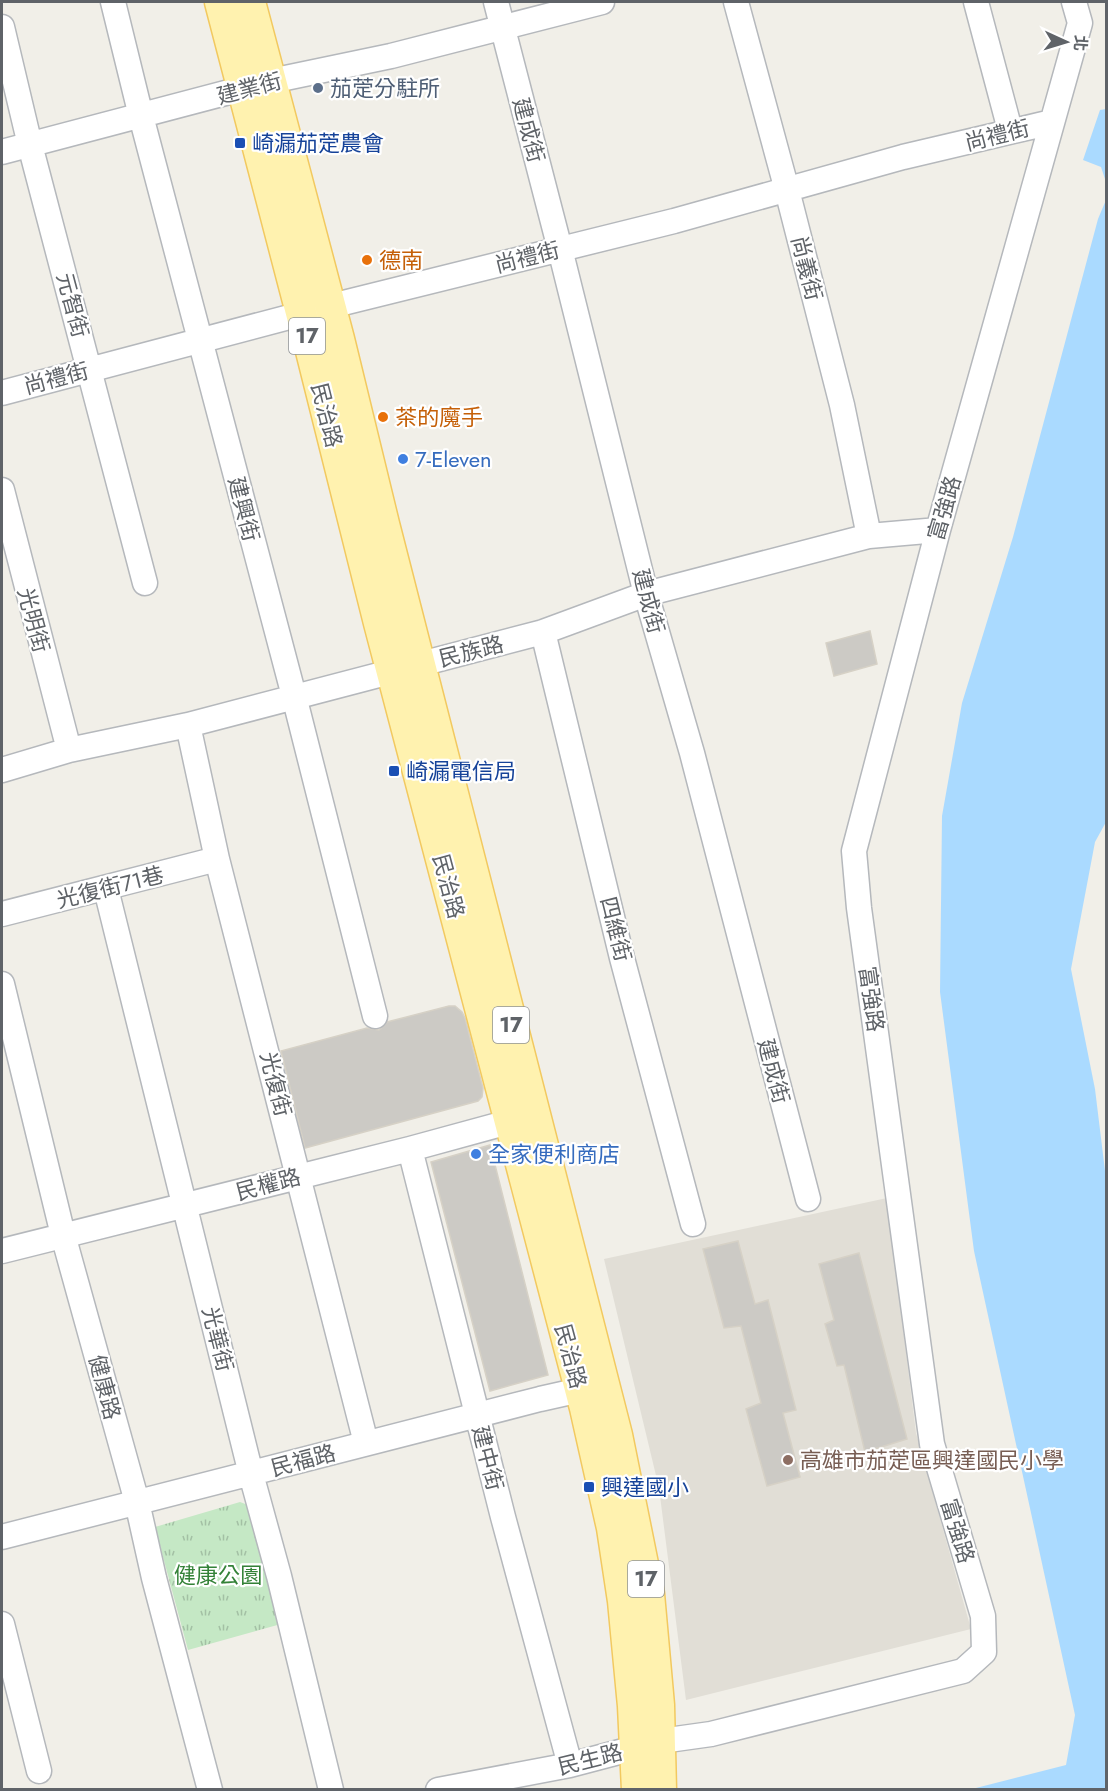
<svg xmlns="http://www.w3.org/2000/svg" width="1108" height="1791" viewBox="0 0 1108 1791" font-family="Jost,'Noto Sans TC',sans-serif">
<style>
.education{fill:#e1ded6}
.grass{fill:url(#grass-tufts)}
.water{fill:#aadaff}
.building{fill:#cccac5;stroke:#d6d1c6;stroke-width:1.5}
.lines{fill:none;stroke-linecap:round;stroke-linejoin:round}
.minor-casing{stroke:#b5b8bc;stroke-width:27}
.major-casing{stroke:#f2c960;stroke-width:33}
.minor{stroke:#fff;stroke-width:24}
.major{stroke:#fff2af;stroke-width:30}
.service-dot{fill:#5c6f8a;stroke:#fff;stroke-width:2}
.transit-dot{fill:#1a4fb4;stroke:#fff;stroke-width:2}
.food-dot{fill:#e8710a;stroke:#fff;stroke-width:2}
.shop-dot{fill:#3f7fe0;stroke:#fff;stroke-width:2}
.education-dot{fill:#8d6e63;stroke:#fff;stroke-width:2}
.labels{text-anchor:middle;dominant-baseline:central;stroke-width:4.5;stroke-linejoin:round;paint-order:stroke}
.shield{fill:#fff;stroke:#8f9295;stroke-width:1.5}
.shield-label{font-size:21px;font-weight:bold;fill:#5f6368}
.street-label{font-size:22px;fill:#5f6368;stroke:#fff}
.service-label{font-size:22px;fill:#4e5e75;stroke:#fff;text-anchor:start}
.transit-label{font-size:22px;fill:#164399;stroke:#fff;text-anchor:start}
.food-label{font-size:22px;fill:#c56008;stroke:#fff;text-anchor:start}
.shop-label{font-size:22px;fill:#366cbe;stroke:#fff;text-anchor:start}
.education-label{font-size:22px;fill:#785e54;stroke:#fff;text-anchor:start}
.park-label{font-size:22px;fill:#348238;stroke:#fff}
</style>
<defs>
<pattern id="grass-tufts" width="24" height="20" patternUnits="userSpaceOnUse" patternTransform="scale(1.5)"><rect width="24" height="20" fill="#c5e8c5"/><path d="M3 7l-1-3M5 7V3M7 7l1-3M15 17l-1-3M17 17v-4M19 17l1-3" fill="none" stroke="#a3c0a4"/></pattern>
</defs>
<rect width="100%" height="100%" fill="#f1efe8"/>
<!-- education -->
<path class="education" d="M887,1198L916,1433L971,1629L686,1700L659,1488L604,1259Z"/>
<!-- grass -->
<path class="grass" d="M240,1502L248,1505L281,1624L188,1650L155,1527Z"/>
<!-- water -->
<path class="water" d="M1106,109V182L1101,167L1083,160L1100,110Z
M1106,200V822L1095,842L1071,969L1095,1089L1106,1179V1789H972L1066,1765L1075,1715L974,1251L940,992L942,816L962,703L1013,537L1098,219Z"/>
<!-- building -->
<path class="building" d="M870,631L877,664L834,676L826,643Z
M449,1006H455L462,1012L465,1018L483,1088L482,1097L478,1101L305,1148L281,1051L367,1028L379,1030L387,1022Z
M490,1145L548,1375L490,1391L431,1162Z
M738,1241L755,1304L768,1300L796,1410L783,1413L800,1477L767,1486L746,1409L761,1403L741,1326L724,1328L703,1249Z
M859,1253L907,1439L865,1452L844,1365L837,1366L825,1324L834,1320L819,1264Z"/>
<g class="lines">
<defs>
<path id="minor" d="M113,2L141,116L294,696L375,1016
M496,2L560,249L646,594L692,753L808,1199
M736,2L787,190L842,405L869,536
M976,2L1010,130
M2,27L30,145L145,583
M2,152L271,81L391,56L602,2
M2,393L331,306L674,221L903,157L1052,122
M2,490L69,750
M543,632L622,958L693,1224
M188,725L217,859L366,1443
M2,770L69,750L188,725L543,632L646,594L869,536L938,530
M106,889L251,1474L279,1576L331,1790
M2,914L217,859
M2,984L63,1235L137,1502L154,1578L210,1790
M410,1149L503,1517L570,1765
M2,1251L410,1149L527,1117
M2,1537L540,1399L598,1386
M2,1624L39,1771
M438,1790L570,1765L661,1741L711,1734L963,1671L984,1652L983,1616L932,1444L859,908L854,851L938,530L1080,23L1074,2"/>
<path id="major" d="M220,2L311,351L379,623L585,1408L612,1528L623,1601L633,1706L637,1790
M250,2L339,339L384,524L617,1435L649,1594L659,1705L661,1790"/>
</defs>
<!-- minor casing -->
<use href="#minor" class="minor-casing"/>
<!-- major casing -->
<use href="#major" class="major-casing"/>
<!-- minor -->
<use href="#minor" class="minor"/>
<!-- major -->
<use href="#major" class="major"/>
</g>
<!-- markers -->
<circle class="service-dot" cx="318" cy="88" r="6"/>
<g class="transit-dot">
<rect x="234" y="137" width="12" height="12" rx="3"/>
<rect x="388" y="765" width="12" height="12" rx="3"/>
<rect x="583" y="1481" width="12" height="12" rx="3"/>
</g>
<g class="food-dot">
<circle cx="367" cy="260" r="6"/>
<circle cx="383" cy="417" r="6"/>
</g>
<g class="shop-dot">
<circle cx="403" cy="459" r="6"/>
<circle cx="476" cy="1154" r="6"/>
</g>
<circle class="education-dot" cx="788" cy="1460" r="6"/>
<g class="labels">
<!-- shield labels -->
<g class="shield">
<rect x="289" y="318" width="36" height="36" rx="4.5"/>
<rect x="493" y="1007" width="36" height="36" rx="4.5"/>
<rect x="628" y="1561" width="36" height="36" rx="4.5"/>
</g>
<g class="shield-label">
<text x="307" y="336">17</text>
<text x="511" y="1025">17</text>
<text x="646" y="1579">17</text>
</g>
<!-- street labels -->
<g class="street-label">
<text transform="translate(249 88) rotate(-15)">建業街</text>
<text transform="translate(529 130) rotate(75)">建成街</text>
<text transform="translate(997 135) rotate(-14)">尚禮街</text>
<text transform="translate(527 257) rotate(-14)">尚禮街</text>
<text transform="translate(807 268) rotate(76)">尚義街</text>
<text transform="translate(73 305) rotate(75)">元智街</text>
<text transform="translate(56 378) rotate(-15)">尚禮街</text>
<text transform="translate(327 415) rotate(76)">民治路</text>
<text transform="translate(944 508) rotate(-74)">富強路</text>
<text transform="translate(244 509) rotate(76)">建興街</text>
<text transform="translate(649 601) rotate(75)">建成街</text>
<text transform="translate(34 620) rotate(75)">光明街</text>
<text transform="translate(471 651) rotate(-14)">民族路</text>
<text transform="translate(449 886) rotate(75)">民治路</text>
<text transform="translate(110 887) rotate(-14)">光復街71巷</text>
<text transform="translate(616 929) rotate(76)">四維街</text>
<text transform="translate(872 999) rotate(82)">富強路</text>
<text transform="translate(774 1071) rotate(75)">建成街</text>
<text transform="translate(276 1084) rotate(76)">光復街</text>
<text transform="translate(268 1184) rotate(-15)">民權路</text>
<text transform="translate(218 1339) rotate(76)">光華街</text>
<text transform="translate(571 1356) rotate(75)">民治路</text>
<text transform="translate(105 1387) rotate(75)">健康路</text>
<text transform="translate(488 1458) rotate(76)">建中街</text>
<text transform="translate(303 1460) rotate(-15)">民福路</text>
<text transform="translate(958 1531) rotate(73)">富強路</text>
<text transform="translate(590 1759) rotate(-14)">民生路</text>
</g>
<!-- service labels -->
<g class="service-label">
<text x="330" y="88">茄萣分駐所</text>
</g>
<!-- transit labels -->
<g class="transit-label">
<text x="252" y="143">崎漏茄萣農會</text>
<text x="406" y="771">崎漏電信局</text>
<text x="601" y="1487">興達國小</text>
</g>
<!-- food labels -->
<g class="food-label">
<text x="379" y="260">德南</text>
<text x="395" y="417">茶的魔手</text>
</g>
<!-- shop labels -->
<g class="shop-label">
<text x="415" y="459">7-Eleven</text>
<text x="488" y="1154">全家便利商店</text>
</g>
<!-- education labels -->
<g class="education-label">
<text x="800" y="1460">高雄市茄萣區興達國民小學</text>
</g>
<!-- park labels -->
<g class="park-label">
<text x="218" y="1575">健康公園</text>
</g>
</g>
<!-- border -->
<rect width="1108" height="1791" fill="none" stroke="#5f6368" stroke-width="6"/>
<!-- north arrow -->
<g transform="translate(1066 42) rotate(94)" stroke="#ffffff" stroke-width="4.5" paint-order="stroke">
<path d="M0-4.5L10 22L0 15L-10 22Z" fill="#5f6368"/>
<text y="-9" font-size="16" font-weight="bold" text-anchor="middle" fill="#5f6368">北</text>
</g>
</svg>
